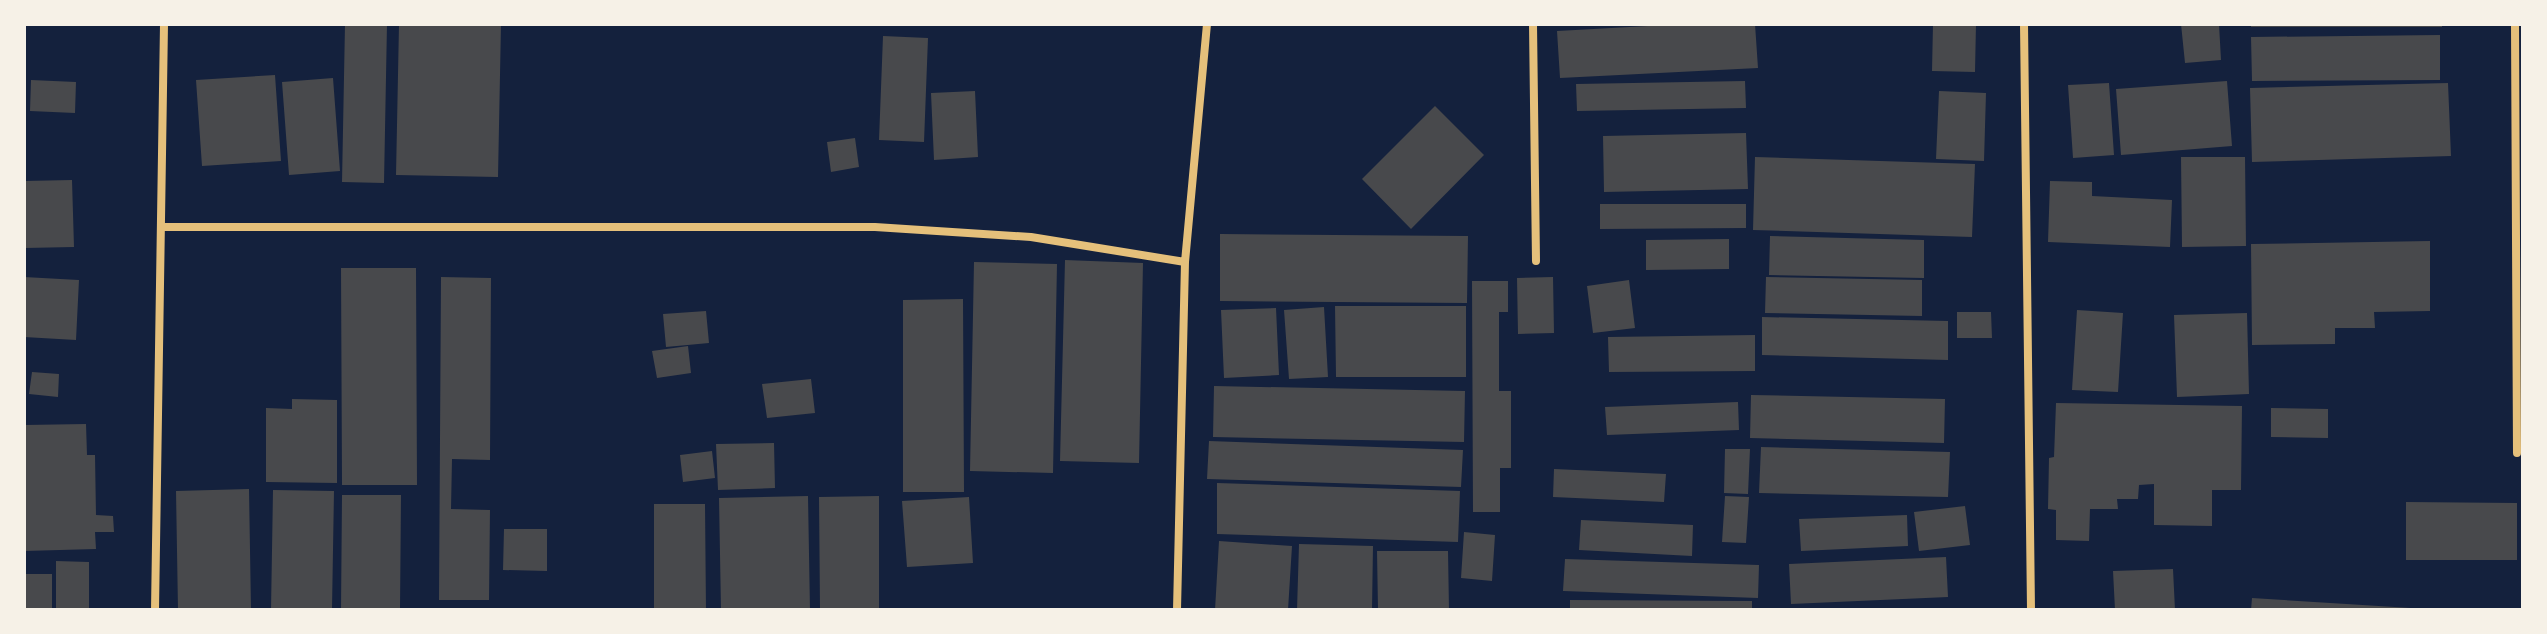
<svg xmlns="http://www.w3.org/2000/svg" width="2547" height="634" viewBox="0 0 2547 634" font-family="Overpass,sans-serif">
<style>
.building{fill:#48494c}
.lines{fill:none;stroke-linecap:round;stroke-linejoin:round}
.minor{stroke:#e5c07b;stroke-width:8}
</style>
<rect width="100%" height="100%" fill="#14213d"/>
<!-- building -->
<path class="building" d="M345,24H387L384,183L342,182Z
M399,24H501L498,177L396,175Z
M1684,24H1755L1758,68L1560,78L1557,31Z
M1933,24H1976L1975,72L1932,71Z
M2181,24H2219L2221,60L2185,63Z
M2251,24H2442V27H2251Z
M2440,35V80L2252,81L2251,37Z
M883,36L928,38L924,142L879,140Z
M275,75L281,161L202,166L196,80Z
M333,78L340,171L289,175L282,82Z
M31,80L76,82L75,113L30,111Z
M1745,81L1746,108L1577,111L1576,84Z
M2227,81L2232,146L2121,155L2116,89Z
M2109,83L2114,155L2073,158L2068,85Z
M2448,83L2451,156L2252,162L2250,88Z
M975,91L978,157L934,160L931,93Z
M1939,91L1986,93L1984,161L1936,159Z
M1435,106L1484,155L1411,229L1362,179Z
M1746,133L1748,189L1604,192L1603,136Z
M855,138L859,167L831,172L827,142Z
M1755,157L1975,164L1972,237L1753,230Z
M2181,157H2245L2246,246L2182,247Z
M72,180L74,247L25,248L24,181Z
M2050,181L2092,182V196L2172,200L2170,247L2048,242Z
M1600,204H1746V228L1600,229Z
M1220,234L1468,236L1467,303L1220,301Z
M1770,236L1924,240V278L1769,275Z
M1729,239V269L1646,270V240Z
M2430,241V311L2374,312L2375,328H2335V344L2252,345L2251,244Z
M1065,260L1143,263L1139,463L1060,461Z
M974,262L1057,264L1053,473L970,471Z
M341,268H416L417,485H342Z
M24,277L79,280L76,340L24,337Z
M441,277L491,278L490,460L452,459L451,509L490,510L489,600H439Z
M1553,277L1554,333L1518,334L1517,278Z
M1766,277L1922,280V316L1765,313Z
M1629,280L1635,328L1593,333L1587,286Z
M1472,281H1508V312H1499V391H1511V468H1500V512H1473Z
M963,299L964,492H903V300Z
M1335,306H1466V377H1336Z
M1324,307L1328,377L1289,379L1284,310Z
M1276,308L1279,375L1224,378L1221,310Z
M2077,310L2123,313L2118,392L2072,390Z
M706,311L709,343L666,347L663,314Z
M1957,312H1991L1992,338H1957Z
M2247,313L2249,394L2177,397L2174,315Z
M1762,317L1948,321V360L1762,355Z
M1755,335V371L1609,372L1608,337Z
M688,346L691,373L657,378L652,351Z
M32,372L59,374L58,397L29,394Z
M811,379L815,413L767,418L762,384Z
M1214,386L1465,391L1464,442L1213,437Z
M1751,395L1945,399L1944,443L1750,438Z
M292,399L337,400V483L266,482V408L292,409Z
M1738,402L1739,430L1607,435L1605,407Z
M2056,403L2242,406L2241,490H2212V526L2154,525V484L2139,485L2138,499H2117L2118,509H2090L2089,541L2056,540V510L2048,509L2049,458L2054,457Z
M2271,408L2328,409V438L2271,437Z
M86,424L87,455H95L96,515L113,516L114,532H95L96,549L24,551V425Z
M1209,441L1463,450L1461,487L1207,479Z
M774,443L775,488L718,490L716,444Z
M1761,447L1950,452L1948,497L1759,493Z
M1725,449H1750L1748,494L1724,493Z
M712,451L715,478L683,482L680,455Z
M1554,469L1666,474L1664,502L1553,497Z
M1217,483L1460,491L1458,542L1217,534Z
M249,489L251,610H178L176,491Z
M273,490L334,491L332,610H271Z
M342,495H401L400,610H341Z
M808,496L810,610H721L719,498Z
M879,496V610H820L819,497Z
M1725,496L1749,497L1746,543L1722,542Z
M969,497L973,563L907,567L902,501Z
M2406,502L2517,503V560H2406Z
M654,504H705L706,610H654Z
M1965,506L1970,545L1919,551L1914,512Z
M1907,515L1908,546L1801,551L1799,519Z
M1581,520L1693,525L1692,556L1579,550Z
M504,529H547V571L503,570Z
M1464,532L1495,535L1492,581L1461,578Z
M1219,541L1292,546L1288,610H1215Z
M1299,544L1373,546L1372,610H1297Z
M1377,551H1448L1449,610H1378Z
M1946,557L1948,597L1791,604L1789,564Z
M1565,559L1759,565L1758,598L1563,591Z
M56,561L89,562V610H56Z
M2173,569L2175,610H2115L2113,571Z
M24,574H52V610H24Z
M2252,598L2411,608L2410,610H2251Z
M1570,600L1752,601V610H1570Z"/>
<g class="lines">
<!-- minor -->
<path class="minor" d="M1533,24L1536,261
M2024,24L2031,610
M2515,24L2517,453
M161,227H875L1031,237L1185,262
M155,610L164,24
M1177,610L1185,262L1207,24"/>
</g>
<!-- border -->
<rect width="2547" height="634" fill="none" stroke="#f6f1e7" stroke-width="52"/>
</svg>
